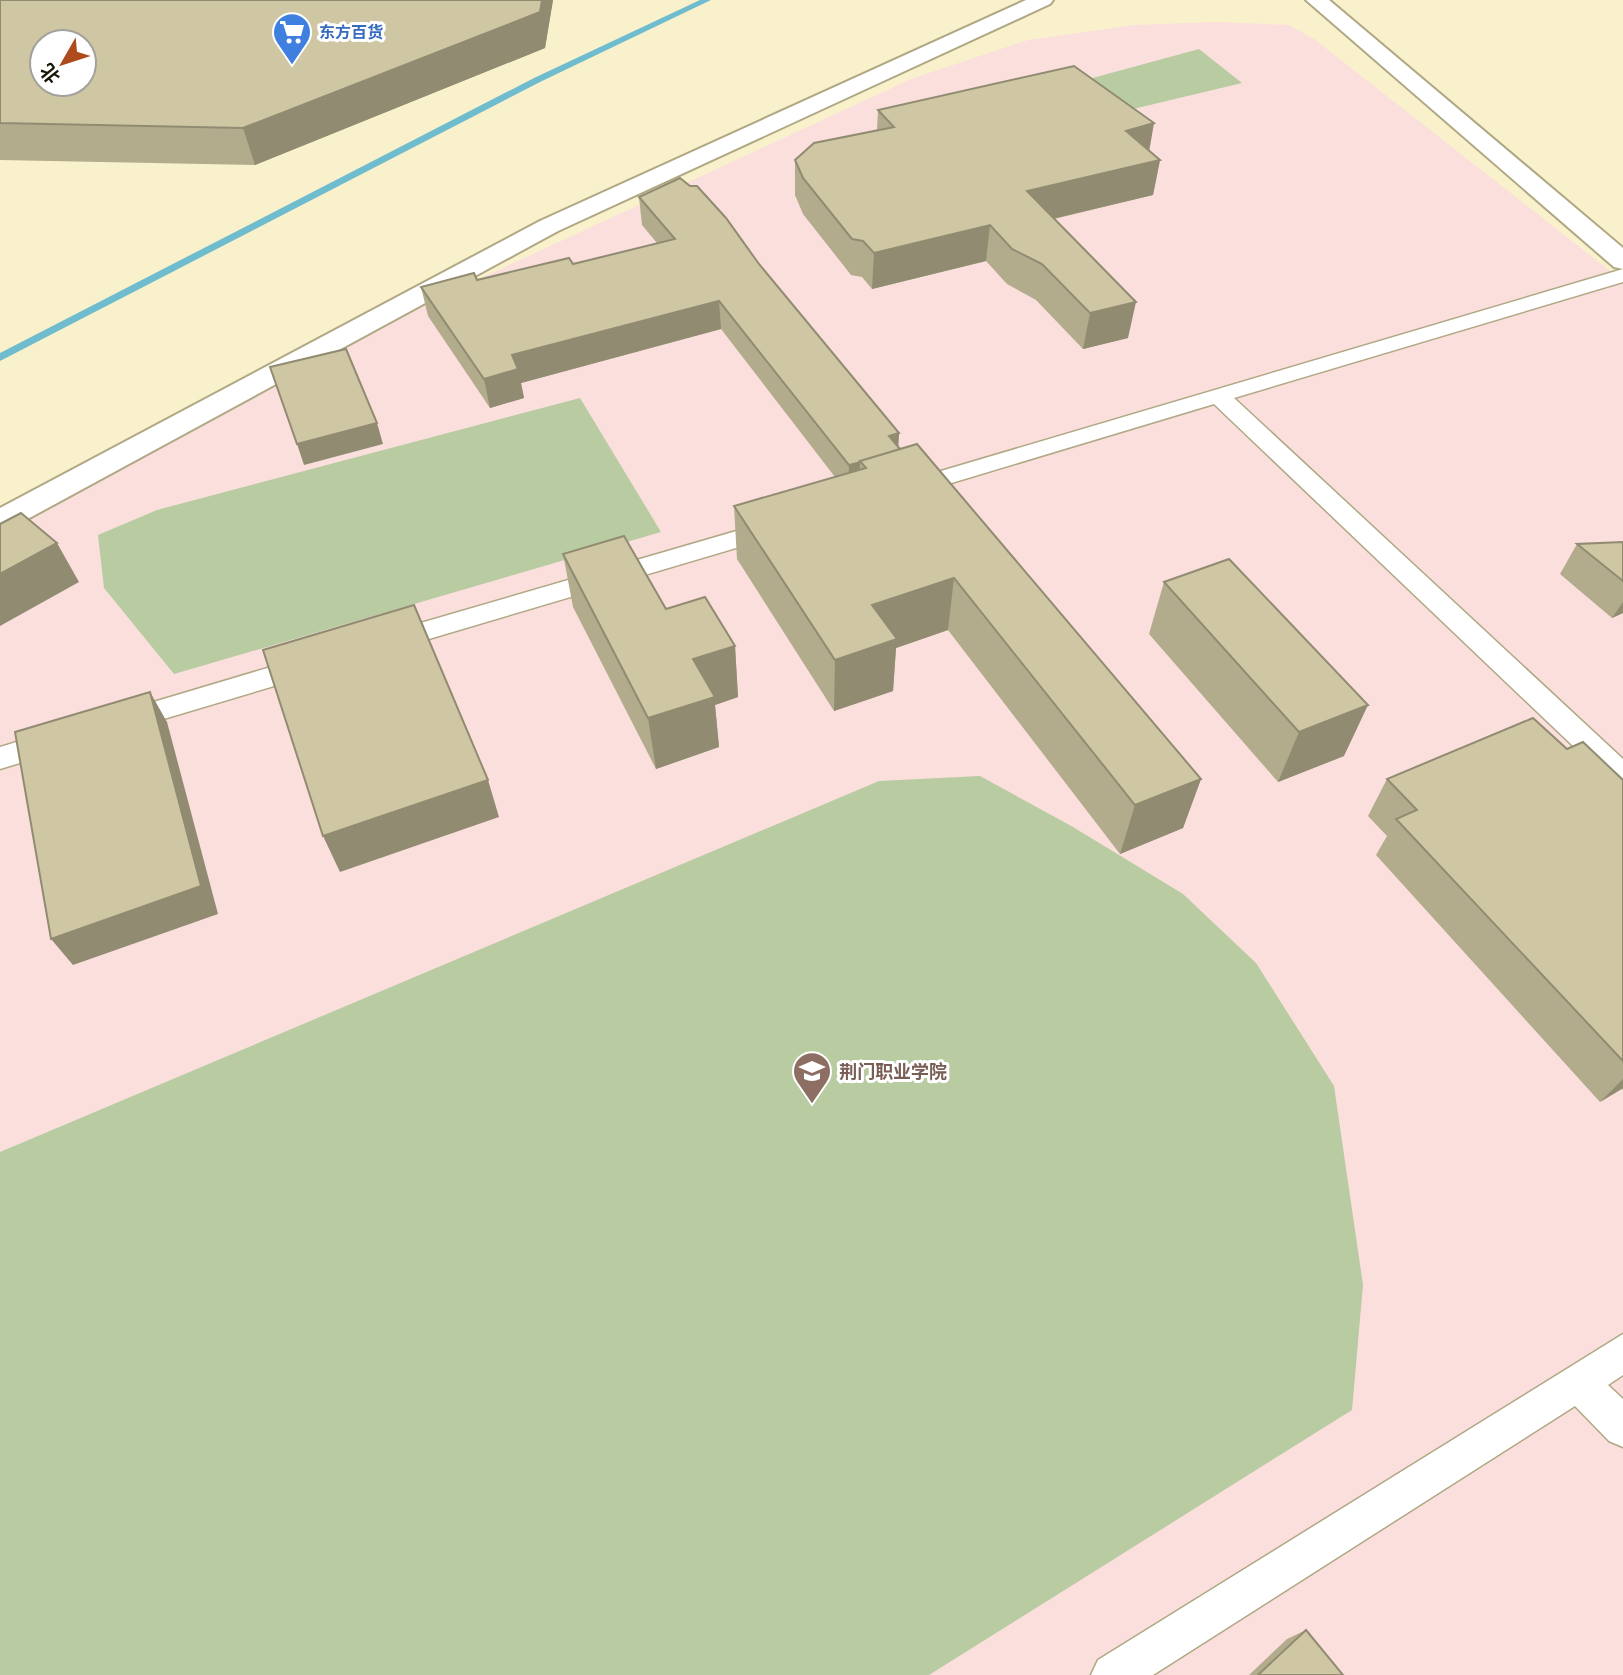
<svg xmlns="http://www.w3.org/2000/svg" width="1623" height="1675" viewBox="0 0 1623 1675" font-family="'Roboto Condensed','Noto Sans SC',sans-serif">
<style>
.education{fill:#fadfdd}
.green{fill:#b8cba1}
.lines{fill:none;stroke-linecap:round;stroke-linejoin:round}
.stream{fill:#6fbccf;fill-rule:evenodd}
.service-casing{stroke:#b0a884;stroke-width:3}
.tertiary-casing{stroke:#b0a884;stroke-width:4}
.service{fill:#fff;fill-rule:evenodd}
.tertiary{fill:#fff;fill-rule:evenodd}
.wall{fill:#b2ab8c}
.shaded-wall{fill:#918b72}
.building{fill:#cfc7a3;stroke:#918b72;stroke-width:2;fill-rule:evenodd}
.labels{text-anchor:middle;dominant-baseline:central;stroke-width:6;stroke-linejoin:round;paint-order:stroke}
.far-shop-label{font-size:16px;font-weight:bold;fill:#366cbe;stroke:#fff;text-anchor:start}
.education-label{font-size:18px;font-weight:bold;fill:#785e54;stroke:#fff;text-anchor:start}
</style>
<rect width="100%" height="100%" fill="#f9f1cb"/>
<!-- education -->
<path class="education" d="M1216,22L1289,25L1314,39L1623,281V1675H0V535L397,317L911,79L1028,40L1134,25Z"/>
<!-- green -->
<path class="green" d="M1199,49L1242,83L1129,110L1089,79Z
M580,398L661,532L174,674L104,588L98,535L157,510Z
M980,776L1073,827L1183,894L1256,963L1334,1086L1363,1285L1352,1410L929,1675H0V1152L879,781Z"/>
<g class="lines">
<!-- stream -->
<path class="stream" d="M700,0H711L540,82L0,361V353L534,78Z"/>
<defs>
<path id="service" d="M1623,269V282L1234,398L1623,759V787L1613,784L1214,404L905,497L897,494L893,489L897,484Z
M774,520L783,522L786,528L783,534L385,652L376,650L372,643L376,636Z
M311,655L321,658L324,665L321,672L120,732L110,729L106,722L110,715Z
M56,730L66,733L70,741L66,749L0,769V747Z
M1623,1334V1375L1608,1385L1623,1399V1447L1609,1441L1575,1406L1153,1675H1091L1098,1660Z"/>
<path id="tertiary" d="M1026,0H1053L1050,4L558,231L11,528L0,531V508L540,221Z
M1306,0H1329L1623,248V269L1614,267Z"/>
</defs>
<!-- service casing -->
<use href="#service" class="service-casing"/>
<!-- tertiary casing -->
<use href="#tertiary" class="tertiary-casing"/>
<!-- service -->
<use href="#service" class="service"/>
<!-- tertiary -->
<use href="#tertiary" class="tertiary"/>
</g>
<!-- wall -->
<path class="wall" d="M0,0H553L545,48L255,165L0,160Z
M878,110L1149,150L1160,160L1153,195L1054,219L1128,338L1083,349L1036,300L1007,284L986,261L872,289L862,277L851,275L803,214L795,195V160L877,130Z
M639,197L759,264L899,433L898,447L1201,779L1183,828L1120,854L948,630L896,648L893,691L834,711L737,559L734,506L835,477L721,329L521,383L524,398L490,408L428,316L421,287L477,280L573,264L657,243L642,225Z
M1623,542V613L1612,618L1560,574L1577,544Z
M563,554L735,646L738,697L715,705L719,747L656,769L573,607Z
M1164,582L1344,756L1278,782L1149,634Z
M1567,749L1623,780V1090L1622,1089L1600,1102L1376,855L1387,836L1368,816L1387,779Z
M1306,1630L1343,1675H1249L1287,1639Z"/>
<!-- shaded-wall -->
<path class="shaded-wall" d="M542,0H553L545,48L255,165L243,128Z
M1154,123L1148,158L1126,131Z
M1160,160L1153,195L1022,226L1027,191Z
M990,225L986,261L872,289L874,253Z
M719,301L721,329L521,383L524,398L490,408L484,379L512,355Z
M1136,302L1128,338L1083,349L1090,313Z
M377,423L383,444L304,465L297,444Z
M899,433L898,451L889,436Z
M860,462L859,491L848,494L849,465Z
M57,543L79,582L0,626V574Z
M954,578L948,630L896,648L893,691L834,711L835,660L872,605Z
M1623,602V613L1612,618Z
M735,646L738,697L715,705L719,747L656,769L648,718L693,659Z
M150,692L167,722L218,914L73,965L51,939Z
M1368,705L1344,756L1278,782L1299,732Z
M1201,779L1183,828L1120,854L1135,805Z
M488,780L499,817L340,872L323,836Z
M1623,1079V1088L1600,1102Z"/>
<!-- building -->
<path class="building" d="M0,0H542L540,12L243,128L0,123ZM42,42H84V84H42Z
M1074,66L1154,123L1126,131L1160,160L1027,191L1136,302L1090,313L1042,264L1012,249L990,225L874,253L863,241L852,239L803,178L795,160L814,143L894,127L878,110Z
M680,178L690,186H697L726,218L759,264L899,433L889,436L900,449L860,461L861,462L849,465L719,301L512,355L518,369L484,379L421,287L474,273L477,280L569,258L573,264L675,239L639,197Z
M346,349L377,423L297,444L270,367Z
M917,444L1201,779L1135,805L954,578L872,605L897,639L835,660L734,506L866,468L860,461Z
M21,513L57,543L0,574V524Z
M624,536L666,609L705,597L735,646L693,659L715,697L648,718L563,554Z
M1623,542V581L1577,544Z
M1229,559L1368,705L1299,732L1164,582Z
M414,605L488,780L323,836L263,650Z
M150,692L201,886L51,939L15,732Z
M1533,718L1567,749L1583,742L1623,780V1061L1396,819L1417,810L1387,779Z
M1306,1630L1343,1675H1258Z"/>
<!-- icons -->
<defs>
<symbol id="supermarket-pin" viewBox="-11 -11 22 30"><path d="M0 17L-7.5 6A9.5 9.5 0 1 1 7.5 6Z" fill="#3f7fe0" stroke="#fff"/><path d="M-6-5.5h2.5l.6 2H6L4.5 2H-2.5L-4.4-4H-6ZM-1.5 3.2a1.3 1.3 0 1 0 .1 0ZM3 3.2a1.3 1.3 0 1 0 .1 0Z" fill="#fff"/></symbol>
<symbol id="university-pin" viewBox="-11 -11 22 30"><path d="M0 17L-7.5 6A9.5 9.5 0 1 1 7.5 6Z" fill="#8d6e63" stroke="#fff"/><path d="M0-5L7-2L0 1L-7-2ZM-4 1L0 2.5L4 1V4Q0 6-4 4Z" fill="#fff"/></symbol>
</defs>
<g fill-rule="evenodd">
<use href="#supermarket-pin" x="270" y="10" width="44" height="60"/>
<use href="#university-pin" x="790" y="1049" width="44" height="60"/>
</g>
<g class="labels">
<!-- far-shop labels -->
<g class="far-shop-label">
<text x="319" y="32">东方百货</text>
</g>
<!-- education labels -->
<g class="education-label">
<text x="839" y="1071">荆门职业学院</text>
</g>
</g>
<!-- north arrow -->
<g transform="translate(63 63) rotate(231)"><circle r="33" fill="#ffffff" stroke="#a3a19c" stroke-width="2"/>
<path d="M0-5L12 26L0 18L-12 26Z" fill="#af4a1c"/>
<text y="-10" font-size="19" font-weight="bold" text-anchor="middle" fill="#181508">北</text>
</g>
</svg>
